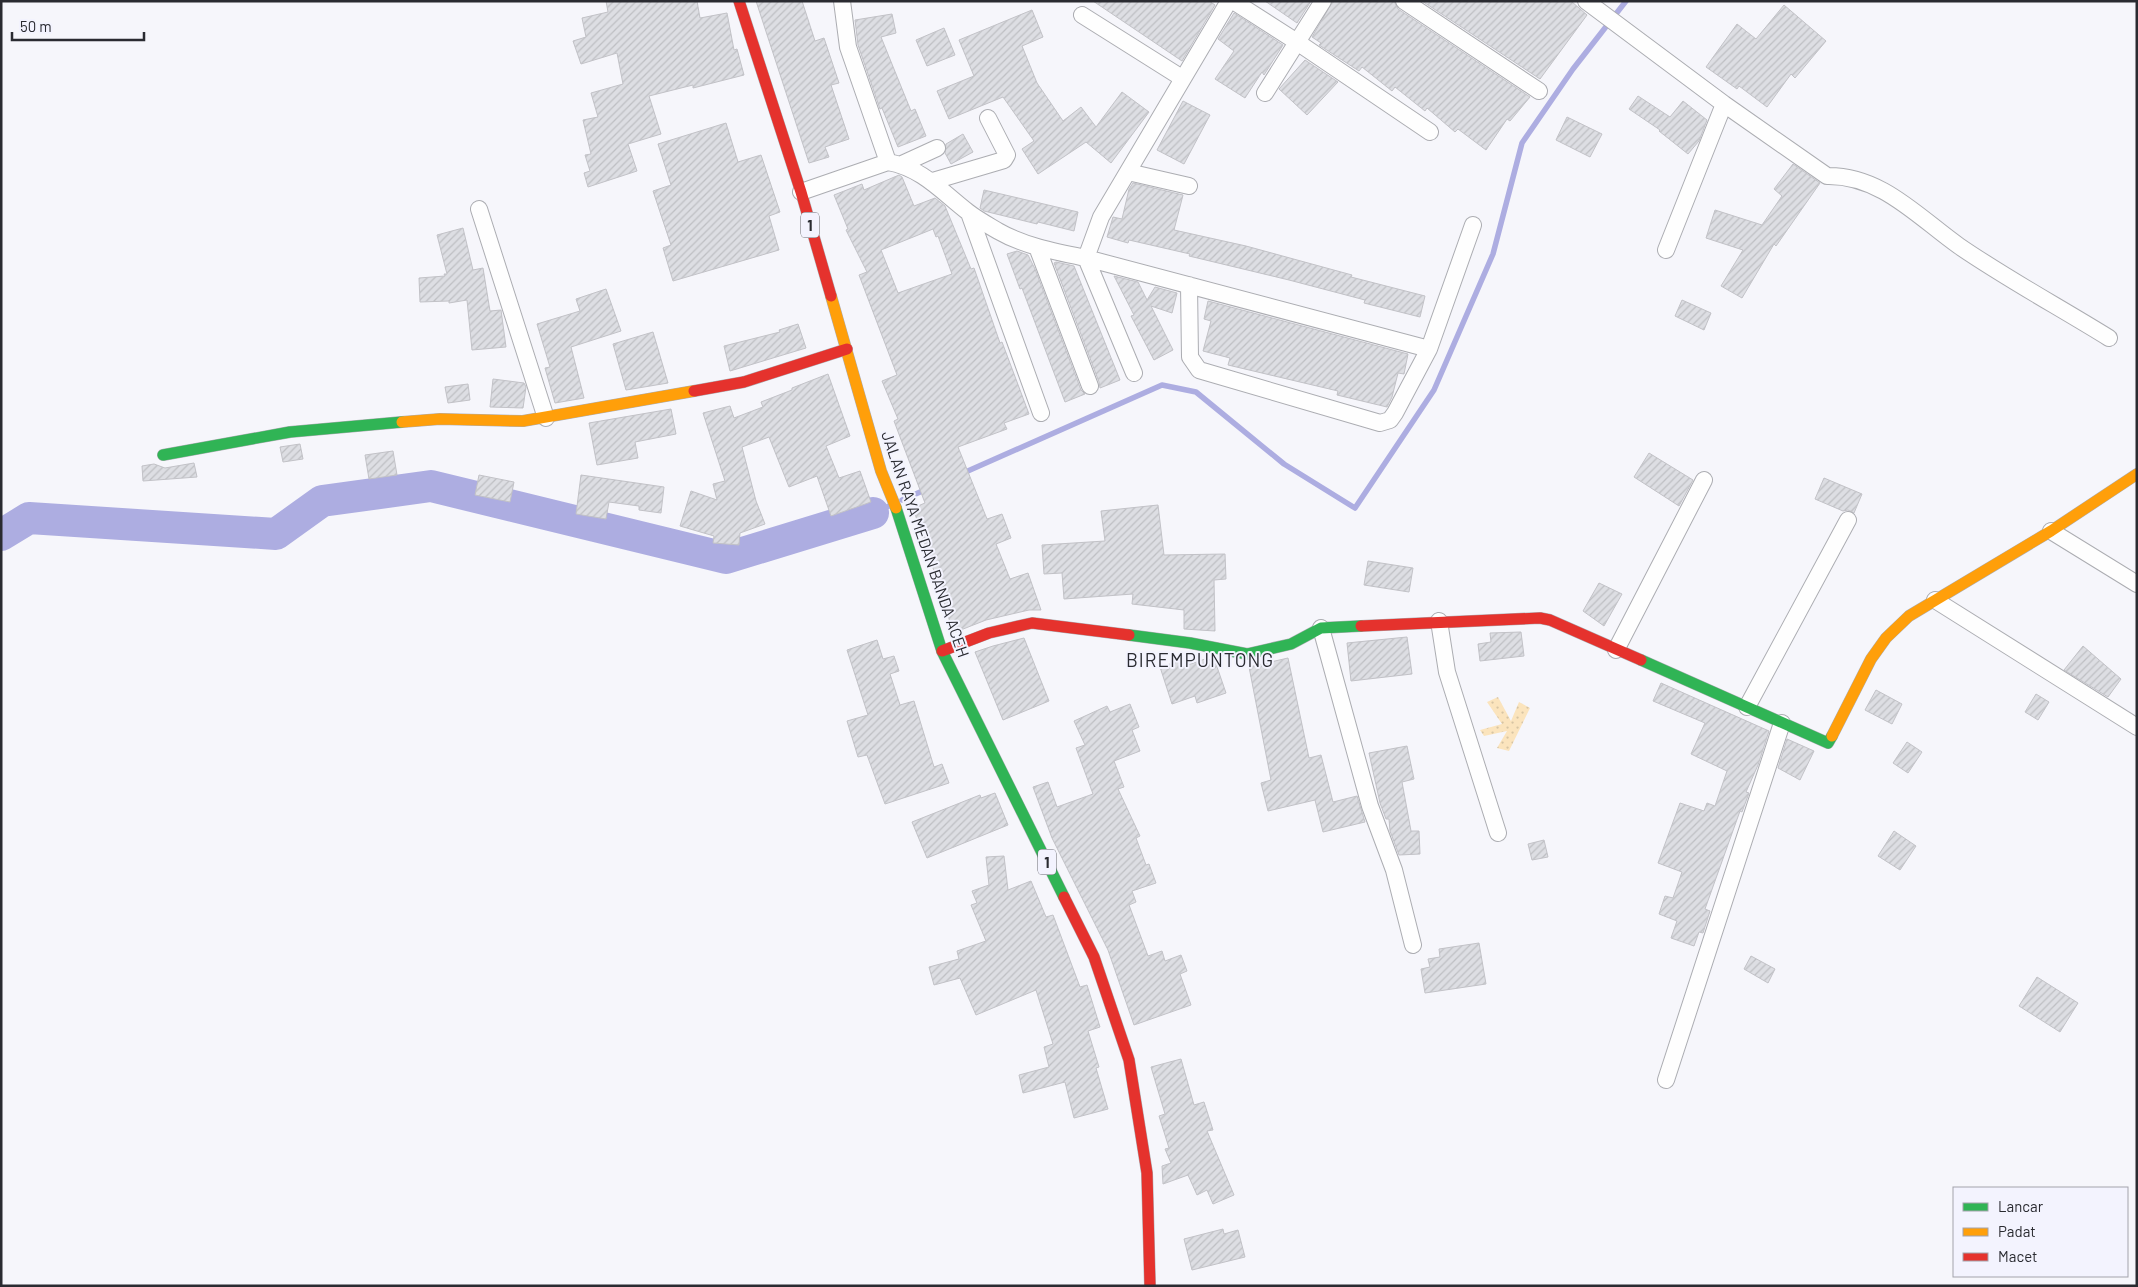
<svg xmlns="http://www.w3.org/2000/svg" width="2138" height="1287" viewBox="0 0 2138 1287" font-family="Barlow,sans-serif">
<style>
.grass{fill:url(#grass-dots)}
.lines{fill:none;stroke-linecap:round;stroke-linejoin:round}
.stream{stroke:#adade1;stroke-width:5.5}
.river{stroke:#adade1;stroke-width:32}
.building{fill:url(#building-hatch);stroke:#c2c2c7;fill-rule:evenodd}
.street-casing{stroke:#acadb2;stroke-width:18}
.fast-casing{stroke:#acadb2;stroke-width:12}
.slow-casing{stroke:#acadb2;stroke-width:12}
.jam-casing{stroke:#acadb2;stroke-width:12}
.street{stroke:#fefefe;stroke-width:16}
.fast{stroke:#30b455;stroke-width:11}
.slow{stroke:#ff9f0a;stroke-width:11}
.jam{stroke:#e5322d;stroke-width:11}
.labels{text-anchor:middle;dominant-baseline:central;stroke-width:4;stroke-linejoin:round;paint-order:stroke}
.shield{fill:#f3f3fe;stroke:#66676e;stroke-width:1}
.shield-label{font-size:15px;font-weight:bold;fill:#2a2b31}
.street-label{font-size:16px;fill:#2a2b31;stroke:#f3f3fe}
.quarter-label{font-size:19px;letter-spacing:1px;fill:#2a2b31;stroke:#f3f3fe}
</style>
<defs>
<pattern id="grass-dots" width="8" height="8" patternUnits="userSpaceOnUse" patternTransform="scale(1.25)"><rect width="8" height="8" fill="#fbe4bd"/><path d="M2 2h.1M6 6h.1" fill="none" stroke="#d7c4a3" stroke-width="1.8" stroke-linecap="round"/></pattern>
<pattern id="building-hatch" width="6" height="6" patternUnits="userSpaceOnUse" patternTransform="scale(1.25)"><rect width="6" height="6" fill="#dddee3"/><path d="M-1 1l2-2M0 6l6-6M5 7l2-2" fill="none" stroke="#bebfc3"/></pattern>
</defs>
<rect width="100%" height="100%" fill="#f6f6fb"/>
<!-- grass -->
<path class="grass" d="M1498,697L1511,721L1519,702L1530,708L1509,751L1497,748L1507,731L1484,736L1480,730L1502,724L1487,702Z"/>
<g class="lines">
<!-- stream -->
<path class="stream" d="M961,474L1162,385L1196,392L1284,464L1355,508L1434,390L1493,254L1522,143L1573,69L1626,1
M902,500L927,489
M873,513L889,506"/>
<!-- river -->
<path class="river" d="M1,535L29,518L276,534L322,501L431,486L726,558L873,513"/>
</g>
<!-- building -->
<path class="building" d="M606,1H697L700,18L727,13L734,50L737,49L744,75L693,88V85L649,96L661,134L628,144L637,171L588,187L584,173L590,171L585,155L591,154L583,120L598,117L591,93L623,84L617,53L581,64L573,41L586,37L582,18L608,12Z
M756,1H802L815,41L824,38L839,83L831,85L849,139L825,147L829,157L809,163Z
M1093,1H1209L1215,5L1182,61Z
M1265,1H1311L1297,23Z
M1333,1H1394L1398,9L1530,97L1510,121L1507,119L1486,150L1458,129L1455,132L1427,108L1425,111L1395,87L1392,91L1362,67L1359,71L1319,45L1321,43L1312,37Z
M1422,1H1571L1587,15L1540,79Z
M1784,5L1826,41L1795,78L1791,74L1767,107L1739,86L1737,89L1706,67L1737,24L1756,39Z
M1032,10L1043,37L1022,46L1037,83L1063,121L1081,107L1096,127L1122,92L1149,112L1111,163L1086,142L1038,174L1022,149L1034,141L1003,97L949,119L937,91L974,76L959,40Z
M1234,13L1283,45L1264,75L1262,72L1245,98L1215,79L1234,51L1218,39Z
M892,14L896,33L881,37L911,111L915,109L926,136L898,147L882,108L880,109L858,45L855,20Z
M944,28L955,55L927,66L916,40Z
M1305,60L1338,82L1307,115L1279,89Z
M1638,96L1670,117L1683,101L1707,120L1699,141L1688,154L1659,131L1660,130L1629,109Z
M1183,101L1210,115L1184,164L1157,150Z
M1567,117L1602,134L1590,157L1556,140Z
M726,123L738,162L761,155L780,212L769,216L779,250L673,281L663,248L671,245L653,191L671,185L658,144Z
M963,134L973,152L951,164L945,153L946,144Z
M1793,164L1820,183L1776,246L1774,244L1742,298L1721,286L1743,250L1706,238L1715,210L1762,225L1782,196L1774,189Z
M899,175L902,177L914,206L935,198L945,206L971,269L974,268L1000,343L1002,342L1029,414L1004,423L1007,429L958,447L987,519L1002,514L1011,538L996,544L1010,579L1028,573L1041,610H1029L986,620L953,633L944,601L913,508L925,503L894,421L898,419L882,381L897,375L859,275L867,272L846,230L848,229L834,195L862,184L864,190ZM933,229L936,237L938,236L952,274L898,293L881,250Z
M1133,183L1183,195L1174,230L1246,246L1352,275L1351,277L1425,296L1420,317L1364,303L1365,300L1289,280L1189,256L1190,254L1129,240L1128,243L1107,237L1113,217L1122,219L1129,189Z
M984,190L1078,212L1074,231L1038,222L1037,224L984,211L980,208Z
M463,228L473,270L483,268L490,311L501,310L506,347L472,350L467,300L449,303V301L420,302L419,278L445,276L444,274H447L437,235Z
M1017,251L1028,255L1035,269L1081,390L1085,394L1065,402L1022,288L1020,289L1007,254Z
M1056,262L1074,266L1120,380L1100,388L1099,382L1054,263Z
M1114,276L1138,282L1147,300L1155,287L1177,293L1172,313L1151,306L1173,350L1154,360L1131,316L1134,315Z
M606,289L621,331L571,347L584,398L555,403L545,368L550,367L537,324L580,311L576,299Z
M1682,300L1711,313L1704,330L1675,316Z
M1208,301L1408,354L1404,374L1398,373L1392,397L1387,407L1337,395L1338,391L1228,365L1230,358L1203,351L1211,321L1204,319Z
M798,324L806,348L730,371L724,346L780,332L779,330Z
M653,332L668,383L626,390L613,344Z
M828,374L850,436L826,446L839,478L860,471L871,502L831,516L817,476L789,487L769,437L742,447L756,501L765,524L740,533L739,545L713,543L714,536L680,526L691,491L717,500L713,484L725,481L703,413L730,406L734,418L763,407L761,402L792,390V388Z
M493,379L524,383L526,387L523,408L490,407Z
M468,384L470,400L448,403L445,387Z
M671,409L676,434L635,442L638,458L597,465L589,423Z
M300,444L303,459L283,462L280,447Z
M393,451L397,475L369,479L365,455Z
M1649,453L1693,480L1679,506L1634,477Z
M194,463L197,477L143,481L142,466L154,464L165,468Z
M479,475L514,482L510,502L475,495Z
M581,475L664,487L661,513L639,510V506L609,502L606,519L576,514Z
M1824,478L1862,494L1854,513L1848,510L1843,511L1815,499Z
M1158,505L1164,555L1225,554L1226,579L1214,580L1215,631L1184,629V610L1132,604L1133,594L1064,599L1062,573L1044,574L1042,545L1105,541L1101,511Z
M1368,561L1413,568L1409,592L1364,585Z
M1599,583L1622,594L1604,626L1583,611Z
M1521,632L1524,656L1480,661L1478,644L1491,642L1490,633Z
M1407,637L1412,674L1351,681L1347,643Z
M1024,638L1049,701L1003,720L975,652L993,646Z
M877,640L883,659L894,656L899,671L890,674L900,705L914,701L934,767L942,764L949,783L885,804L867,755L858,757L847,721L868,715L847,650Z
M2083,646L2121,679L2108,697L2064,670Z
M1288,658L1309,758L1321,755L1333,802L1357,796L1365,822L1323,832L1315,800L1268,811L1261,783L1271,780L1249,667Z
M1205,659L1215,661L1226,693L1197,703L1195,696L1172,704L1160,667L1180,661L1182,667Z
M1661,683L1769,731L1758,765L1746,792L1749,793L1742,812L1740,811L1705,909L1710,911L1703,933L1699,932L1694,946L1671,938L1677,921L1659,914L1665,896L1673,898L1682,872L1658,863L1680,803L1704,811L1707,803L1715,806L1727,771L1691,754L1705,723L1653,701Z
M1876,690L1902,704L1892,724L1865,710Z
M2036,694L2049,702L2038,720L2025,712Z
M1130,704L1139,727L1132,730L1140,751L1114,761L1124,787L1118,789L1140,836L1136,838L1146,865L1149,864L1156,883L1132,891L1136,902L1129,905L1148,956L1162,951L1165,961L1181,955L1187,971L1180,974L1191,1005L1134,1025L1108,950L1052,838L1033,787L1048,782L1057,807L1093,794L1076,748L1085,745L1074,721L1107,706L1110,712Z
M1787,739L1814,751L1800,780L1778,768Z
M1907,742L1922,752L1908,773L1893,763Z
M1407,746L1414,779L1402,782L1411,831H1419L1420,854L1399,855L1390,831L1389,819H1386L1380,803L1369,753Z
M995,793L1008,825L927,858L912,822L980,795L981,798Z
M1894,831L1916,846L1900,870L1878,856Z
M1544,840L1548,857L1532,860L1528,844Z
M1004,856L1008,890L1031,881L1046,917L1053,915L1080,987L1087,985L1100,1027L1088,1031L1099,1067L1096,1068L1108,1109L1074,1118L1065,1082L1023,1093L1019,1075L1049,1067L1044,1047L1053,1044L1036,990L976,1015L960,978L934,985L929,967L959,959L957,951L986,941L971,905L977,903L972,891L989,885L986,857Z
M1479,943L1486,984L1425,993L1421,969L1430,967L1428,959L1440,957L1439,949Z
M1751,956L1775,969L1768,983L1744,969Z
M2037,977L2078,1003L2060,1032L2019,1006Z
M1181,1059L1194,1105L1204,1102L1213,1130L1207,1131L1234,1195L1213,1204L1207,1190L1197,1195L1188,1175L1163,1184L1162,1166L1171,1163L1165,1149L1169,1148L1159,1116L1165,1114L1151,1067Z
M1223,1229L1224,1234L1238,1230L1245,1257L1192,1270L1184,1239Z"/>
<g class="lines">
<defs>
<path id="street" d="M842,1L848,47L888,162
M1233,1L1297,42L1430,132
M1404,1L1539,91
M1586,1L1724,104L1827,176C1881,175 1918,217 1959,246C2007,279 2059,307 2109,338
M1082,15L1182,78
M1265,93L1323,1
M902,164L937,148
M1128,172L1189,186
M933,181L1004,160L1007,155L988,118
M801,192L888,162C922,168 942,192 968,212C977,219 988,225 998,231C1024,246 1056,252 1086,258L1429,349
M479,209L546,418
M969,213L1041,413
M1037,247L1090,386
M1666,250L1724,104
M1189,285L1190,357L1199,370L1380,423L1390,420L1395,413L1429,349L1473,225
M1134,373L1086,258L1101,217L1229,1
M2051,531L2137,584
M1935,600L2137,727
M1439,621L1447,672L1498,833
M1321,628L1370,806L1394,870L1413,945
M1616,650L1704,480
M1747,707L1848,520
M1666,1080L1782,723"/>
<path id="fast" d="M163,455L290,432L402,422
M896,508L942,651L1064,897
M1129,635L1190,643L1247,654L1291,644L1321,628L1361,626
M1641,660L1828,743L1832,736"/>
<path id="slow" d="M831,296L881,471L896,508
M402,422L440,419L523,421L694,391
M1832,736L1871,659L1886,638L1909,616L2051,531L2137,474"/>
<path id="jam" d="M739,1L801,192L831,296
M694,391L744,382L847,349
M1361,626L1540,618L1550,620L1641,660
M942,651L989,633L1032,623L1129,635
M1064,897L1094,957L1129,1060L1147,1173L1150,1286"/>
</defs>
<!-- street casing -->
<use href="#street" class="street-casing"/>
<!-- fast casing -->
<use href="#fast" class="fast-casing"/>
<!-- slow casing -->
<use href="#slow" class="slow-casing"/>
<!-- jam casing -->
<use href="#jam" class="jam-casing"/>
<!-- street -->
<use href="#street" class="street"/>
<!-- fast -->
<use href="#fast" class="fast"/>
<!-- slow -->
<use href="#slow" class="slow"/>
<!-- jam -->
<use href="#jam" class="jam"/>
</g>
<g class="labels">
<!-- shield labels -->
<g class="shield">
<rect x="801" y="212.5" width="18" height="25" rx="4"/>
<rect x="1038" y="849.5" width="18" height="25" rx="4"/>
</g>
<g class="shield-label">
<text x="810" y="225">1</text>
<text x="1047" y="862">1</text>
</g>
<!-- street labels -->
<g class="street-label">
<text transform="translate(926 544) rotate(71)">JALAN RAYA MEDAN BANDA ACEH</text>
</g>
<!-- quarter labels -->
<g class="quarter-label">
<text x="1200" y="659">BIREMPUNTONG</text>
</g>
</g>
<!-- border -->
<rect width="2138" height="1287" fill="none" stroke="#2a2b31" stroke-width="5"/>
<!-- legend -->
<rect x="1953" y="1187" width="175" height="90" fill="#f3f3fe" stroke="#a3a3ac"/>
<rect x="1963" y="1203" width="25" height="8" fill="#30b455" stroke="#a3a3ac"/>
<text x="1998" y="1212" font-size="15" fill="#2a2b31">Lancar</text>
<rect x="1963" y="1228" width="25" height="8" fill="#ff9f0a" stroke="#a3a3ac"/>
<text x="1998" y="1237" font-size="15" fill="#2a2b31">Padat</text>
<rect x="1963" y="1253" width="25" height="8" fill="#e5322d" stroke="#a3a3ac"/>
<text x="1998" y="1262" font-size="15" fill="#2a2b31">Macet</text>
<!-- scale -->
<path d="M12 32v8h132v-8" fill="none" stroke="#2a2b31" stroke-width="2.5"/>
<text x="20" y="32" font-size="15" fill="#2a2b31" stroke="#f3f3fe" stroke-width="4" paint-order="stroke">50 m</text>
</svg>
